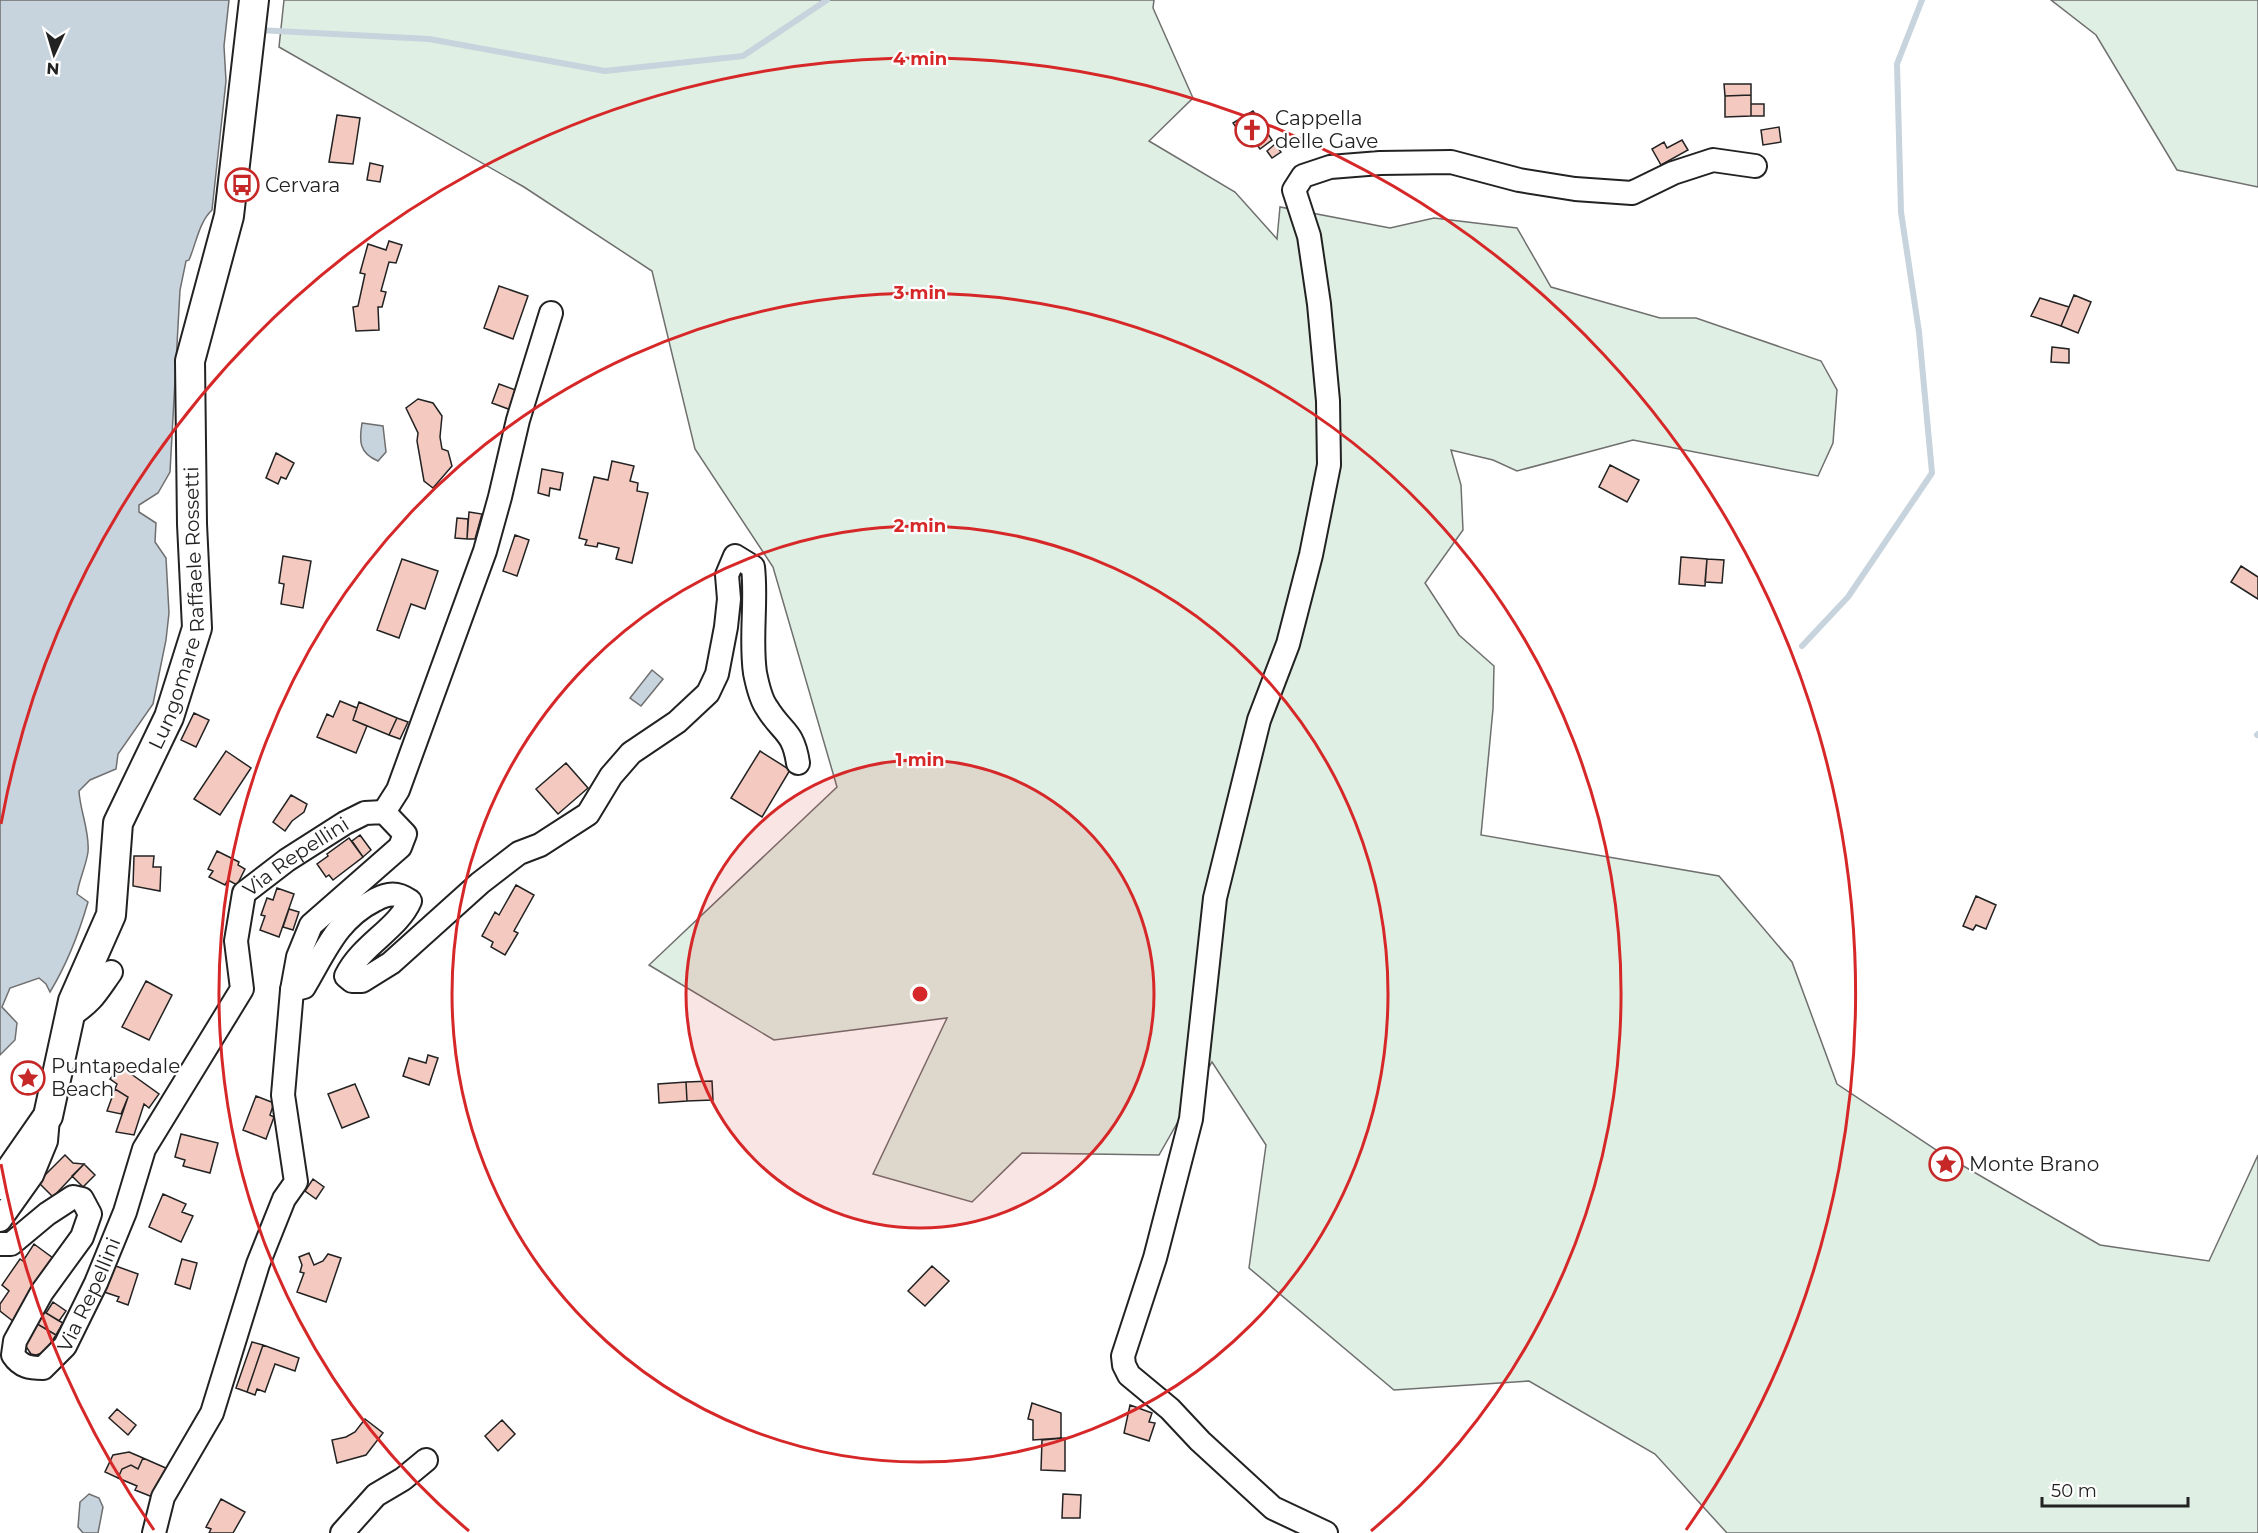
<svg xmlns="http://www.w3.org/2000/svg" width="2258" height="1533" viewBox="0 0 2258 1533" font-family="Montserrat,sans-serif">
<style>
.green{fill:#e0efe3;stroke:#6f6f6f;stroke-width:1.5}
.water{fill:#c7d3dd;stroke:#6f6f6f;stroke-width:1.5}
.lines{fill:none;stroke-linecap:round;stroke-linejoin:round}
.stream{stroke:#c7d3dd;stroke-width:6}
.building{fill:#f3c9c0;stroke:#222;stroke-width:1.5}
.minor-casing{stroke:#222;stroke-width:26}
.major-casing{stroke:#222;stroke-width:32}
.minor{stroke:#fff;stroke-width:22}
.major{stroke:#fff;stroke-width:28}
.ring{fill:none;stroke:#d62828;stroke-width:3}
.labels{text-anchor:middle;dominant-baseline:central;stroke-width:4.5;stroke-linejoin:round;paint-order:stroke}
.poi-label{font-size:20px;fill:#222;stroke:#fff;text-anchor:start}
.street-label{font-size:20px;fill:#222;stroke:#fff}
.centre{fill:#d62828;stroke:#fff;stroke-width:3}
.ring-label{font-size:18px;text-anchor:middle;font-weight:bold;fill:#d62828;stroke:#fff;stroke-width:4.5;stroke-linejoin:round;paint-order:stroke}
</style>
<rect width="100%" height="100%" fill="#fff"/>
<!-- green -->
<path class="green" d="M284,0H1154L1153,8L1193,98L1149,141L1235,192L1277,239L1280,207L1390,228L1434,218L1517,228L1551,287L1660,318H1696L1821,361L1837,390L1833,443L1818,476L1633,440L1517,471L1493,460L1451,450L1461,485L1463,530L1425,583L1459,635L1494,666L1493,709L1481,835L1719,876L1792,962L1837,1084L1941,1153L2100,1245L2209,1261L2258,1155V1533H1727L1655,1454L1529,1381L1394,1390L1249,1268L1266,1145L1212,1062L1159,1155L1022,1153L972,1202L873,1174L947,1018L774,1040L649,965L837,787L773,567L695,449L652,271L524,187L279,47Z
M2051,0H2258V187L2177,170L2096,35Z"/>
<!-- water -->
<path class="water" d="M0,0H229L224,46L226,81L212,210C199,222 196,244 189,260L186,261L180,290L170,472L158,493L139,505V512L156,523L155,542L166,558L169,613L166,640L153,704L118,754L116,769L90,780L79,791C80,811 90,832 88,852C86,866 79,880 77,894L88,902C79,933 67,964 50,992L46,984L39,978L10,988L2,1007L17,1023L15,1040L0,1055Z
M362,423L383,426L386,452L378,461C359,453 359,441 362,423Z
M652,670L663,679L641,706L630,698Z
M89,1494L99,1498L103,1507L98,1533H83L78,1527L80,1502Z"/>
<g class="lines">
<!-- stream -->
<path class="stream" d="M258,30L429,39L605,71L743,56L827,0
M1802,646L1848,597L1932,473L1919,332L1901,212L1897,64L1922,0
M2257,735L2258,734"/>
</g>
<!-- building -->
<path class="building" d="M1724,84H1751V95L1725,96Z
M1751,95V116L1725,117V96Z
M1751,104H1764V116H1751Z
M1253,111L1272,140L1260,149L1250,135L1244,138L1233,123Z
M337,115L360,118L353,164L329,162Z
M1779,127L1781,142L1763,145L1761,130Z
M1682,140L1688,150L1661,165L1652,149L1664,142L1667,148Z
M1275,144L1281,152L1272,158L1267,151Z
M370,163L383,166L380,182L367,180Z
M389,241L402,245L396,263L389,262L381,291L386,292L382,307H378L379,330L356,331L353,307L358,306L365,274L360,273L368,244L386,250Z
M499,286L528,296L513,339L484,328Z
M2074,295L2091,302L2078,333L2061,326Z
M2040,298L2069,307L2061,326L2031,316Z
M2052,347L2069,349V363L2051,362Z
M499,384L518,391L511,410L492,403Z
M418,399L433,403L442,416L440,437L442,449L448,451L452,466L433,488L424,481L417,441L418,433L406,408Z
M276,453L294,463L286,479L281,477L278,484L266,478Z
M612,461L634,466L630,481L638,483L637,491L648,493L632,563L616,559L619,548L598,543L597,547L585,545L587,540L579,538L594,477L608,480Z
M1610,465L1639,480L1627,502L1599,487Z
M542,469L563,473L560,490L550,488L549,496L538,493Z
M469,512L482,514L475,539H467Z
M457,518L468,519L467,539L455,538Z
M515,535L529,540L517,576L503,571Z
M283,556L311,561L303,608L281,604L284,584L279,583Z
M1681,557L1707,559L1705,586L1679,584Z
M402,559L438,571L425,609L411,604L399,638L377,630Z
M1707,559L1724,560L1722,583L1705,582Z
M2241,566L2258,577V599L2231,582Z
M340,701L357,708L353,720L367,726L356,753L317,737L327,714L333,717Z
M359,702L397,718L389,735L353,720Z
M194,713L209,720L196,747L181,740Z
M397,718L408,722L400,739L389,735Z
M226,751L251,768L220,815L194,799Z
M760,751L790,770L762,817L731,798Z
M566,763L588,788L558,814L536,789Z
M291,795L307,804L304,812L292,821L285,831L273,822Z
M360,835L371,850L363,857L352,841Z
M349,838L363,857L333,880L329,875L326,877L317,864L328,856L327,854Z
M217,851L239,862L238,865L245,869L237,885L228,880L225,885L209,877L213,871L208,869Z
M134,856H154L153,867H161L160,891L133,886Z
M516,885L534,895L514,931L518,933L505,955L491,947L493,942L482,936L495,912L499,915Z
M277,888L294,894L279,937L260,930L265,916L261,915L267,898L273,900Z
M1976,896L1996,905L1986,929L1976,925L1973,930L1963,926Z
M289,909L299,912L293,930L283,927Z
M146,981L172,995L149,1040L122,1027Z
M428,1055L438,1058L429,1085L403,1076L409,1058L426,1063Z
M120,1066L159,1094L149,1108L144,1104L134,1135L116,1132L128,1097L115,1089L117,1084L110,1079Z
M712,1081L713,1100L687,1101L686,1082Z
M686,1082L687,1101L659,1103L658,1084Z
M355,1084L369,1117L342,1128L328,1094Z
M115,1089L128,1097L121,1114L107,1111Z
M256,1096L274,1103L270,1115L274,1117L266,1139L243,1130Z
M181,1134L218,1143L210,1173L183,1166L185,1160L175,1157Z
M65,1155L73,1163L84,1164L53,1197L38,1182Z
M84,1164L95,1175L83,1187L72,1176Z
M313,1179L324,1187L316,1199L305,1191Z
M163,1194L186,1204L182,1212L193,1216L181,1242L149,1227Z
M34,1244L57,1261L14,1322L0,1311V1304L9,1291L2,1285L20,1259L23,1261Z
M309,1253L314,1265L323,1261L328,1254L341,1258L326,1302L297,1292L304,1273L300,1272L302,1265L299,1257Z
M182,1259L197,1263L190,1289L175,1284Z
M113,1265L138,1274L128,1305L117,1301L119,1297L104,1292Z
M932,1266L949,1281L925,1306L908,1291Z
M53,1302L66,1311L59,1321L46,1313Z
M41,1310L63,1323L56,1335L34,1322Z
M34,1322L56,1335L45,1352L36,1355L31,1354L25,1345Z
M252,1342L263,1345L247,1392L236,1388Z
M263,1345L299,1358L295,1371L275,1364L265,1392L257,1389L255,1395L247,1392Z
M1032,1403L1061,1413V1438L1033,1440V1420L1028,1419Z
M1130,1405L1152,1413L1149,1422L1155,1423L1149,1441L1124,1433Z
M117,1409L136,1425L128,1435L109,1418Z
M365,1419L383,1433L366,1455L337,1463L332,1440L346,1437L355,1432Z
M502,1420L515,1434L498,1451L485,1436Z
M1065,1438V1471L1041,1470L1042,1440Z
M129,1452L143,1458L138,1469L131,1465L122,1469L118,1478L105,1472L113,1455Z
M143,1458L168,1469L155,1498L135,1490L137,1486L118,1478L122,1469L131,1465L138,1469Z
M1063,1494L1081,1495L1080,1518H1062Z
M221,1499L245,1512L233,1533H209L211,1529L206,1527Z"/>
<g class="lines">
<defs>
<g id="minor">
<path d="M384,812L398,790L485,551L500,497L518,420L551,313"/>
<path d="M292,990L304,987C325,952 337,919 375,900C388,893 397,892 410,901C397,930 362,944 346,976L352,981H362L391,963L480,883L519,853L540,845L588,814L611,776L631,753L677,722L708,693L717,674L726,627L729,599L727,575L735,556L753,567C757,602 750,638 755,673C757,683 761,700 767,708C782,733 793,730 798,763"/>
<path d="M70,1016C93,1001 96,993 111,972"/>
<path d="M0,1220L32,1175L46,1141L48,1118"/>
<path id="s1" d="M0,1244H11L47,1214L73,1197L82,1199L90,1214L82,1237L42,1292L15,1341L13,1355C21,1367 30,1368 43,1368L65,1346L96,1283L125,1212L144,1149L242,989L236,941L244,893L287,860L345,823L365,813L384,812L405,834L400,847L311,925L298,957L292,990L283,1095L296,1182L284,1199L258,1264L212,1413L163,1497L154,1533"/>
<path d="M342,1533L376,1495L403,1479L426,1460"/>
<path d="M1326,1533L1273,1508L1200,1441L1170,1409L1129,1375L1124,1365L1123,1356L1155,1258L1191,1119L1215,898L1259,720L1288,644L1311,555L1329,465L1328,401L1319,304L1309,236L1294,190L1303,176L1330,167L1380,163L1451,162L1519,180L1575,189L1632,193L1673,173L1713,160L1755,166"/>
</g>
<g id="major">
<path id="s2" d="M0,1185L48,1116L73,1001L111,915L118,823L169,717L197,628L192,524L190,361L229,216L254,0"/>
</g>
</defs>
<!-- minor casing -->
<use href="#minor" class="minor-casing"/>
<!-- major casing -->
<use href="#major" class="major-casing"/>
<!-- minor -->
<use href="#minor" class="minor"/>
<!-- major -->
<use href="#major" class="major"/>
</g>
<!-- distance rings -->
<circle cx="920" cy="994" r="234" fill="#d62828" fill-opacity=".12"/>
<g class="ring">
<circle cx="920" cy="994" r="234"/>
<circle cx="920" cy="994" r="468"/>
<path d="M469 1531A701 701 0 1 1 1371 1531"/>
<path d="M154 1530A935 935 0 0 1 1 1164M1 824A935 935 0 1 1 1686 1530"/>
</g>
<!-- icons -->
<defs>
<symbol id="church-ring" viewBox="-11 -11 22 22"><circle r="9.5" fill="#fff" stroke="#c62828" stroke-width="1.5"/><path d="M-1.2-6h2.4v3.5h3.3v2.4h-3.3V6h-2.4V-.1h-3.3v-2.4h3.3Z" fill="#c62828"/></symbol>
<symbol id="bus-ring" viewBox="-11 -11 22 22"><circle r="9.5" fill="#fff" stroke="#c62828" stroke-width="1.5"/><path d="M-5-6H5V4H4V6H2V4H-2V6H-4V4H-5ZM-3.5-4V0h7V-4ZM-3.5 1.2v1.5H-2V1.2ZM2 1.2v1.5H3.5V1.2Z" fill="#c62828"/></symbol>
<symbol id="sight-ring" viewBox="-11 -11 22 22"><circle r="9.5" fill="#fff" stroke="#c62828" stroke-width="1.5"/><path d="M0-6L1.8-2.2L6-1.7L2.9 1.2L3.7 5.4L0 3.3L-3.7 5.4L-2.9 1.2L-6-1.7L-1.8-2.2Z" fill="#c62828"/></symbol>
</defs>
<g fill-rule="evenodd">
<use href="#church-ring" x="1233" y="111" width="38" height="38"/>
<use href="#bus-ring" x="223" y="166" width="38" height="38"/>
<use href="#sight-ring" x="9" y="1059" width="38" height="38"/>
<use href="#sight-ring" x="1927" y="1145" width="38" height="38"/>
</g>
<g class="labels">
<!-- poi labels -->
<g class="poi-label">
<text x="1275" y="118">Cappella<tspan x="1275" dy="23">delle Gave</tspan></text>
<text x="265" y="185">Cervara</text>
<text x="51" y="1066">Puntapedale<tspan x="51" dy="23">Beach</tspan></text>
<text x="1969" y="1164">Monte Brano</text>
</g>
<!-- street labels -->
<g class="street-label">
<text stroke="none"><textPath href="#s2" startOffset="616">Lungomare Raffaele Rossetti</textPath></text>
<text stroke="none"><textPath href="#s1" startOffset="904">Via Repellini</textPath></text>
<text stroke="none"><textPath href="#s1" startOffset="400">Via Repellini</textPath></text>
</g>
</g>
<circle cx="920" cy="994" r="9" class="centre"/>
<g class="ring-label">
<text x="920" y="65">4 min</text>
<text x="920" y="299">3 min</text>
<text x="920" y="532">2 min</text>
<text x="920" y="766">1 min</text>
</g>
<!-- north arrow -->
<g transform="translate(54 54) rotate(184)" stroke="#ffffff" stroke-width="4.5" paint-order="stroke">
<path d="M0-4.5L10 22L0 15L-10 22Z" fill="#222222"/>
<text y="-9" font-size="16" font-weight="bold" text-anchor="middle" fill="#222222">N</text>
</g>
<!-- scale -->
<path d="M2042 1497v9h146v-9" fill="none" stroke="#222222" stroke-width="3"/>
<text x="2051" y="1497" font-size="18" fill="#222222" stroke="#ffffff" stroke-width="4.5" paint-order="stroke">50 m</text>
</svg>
